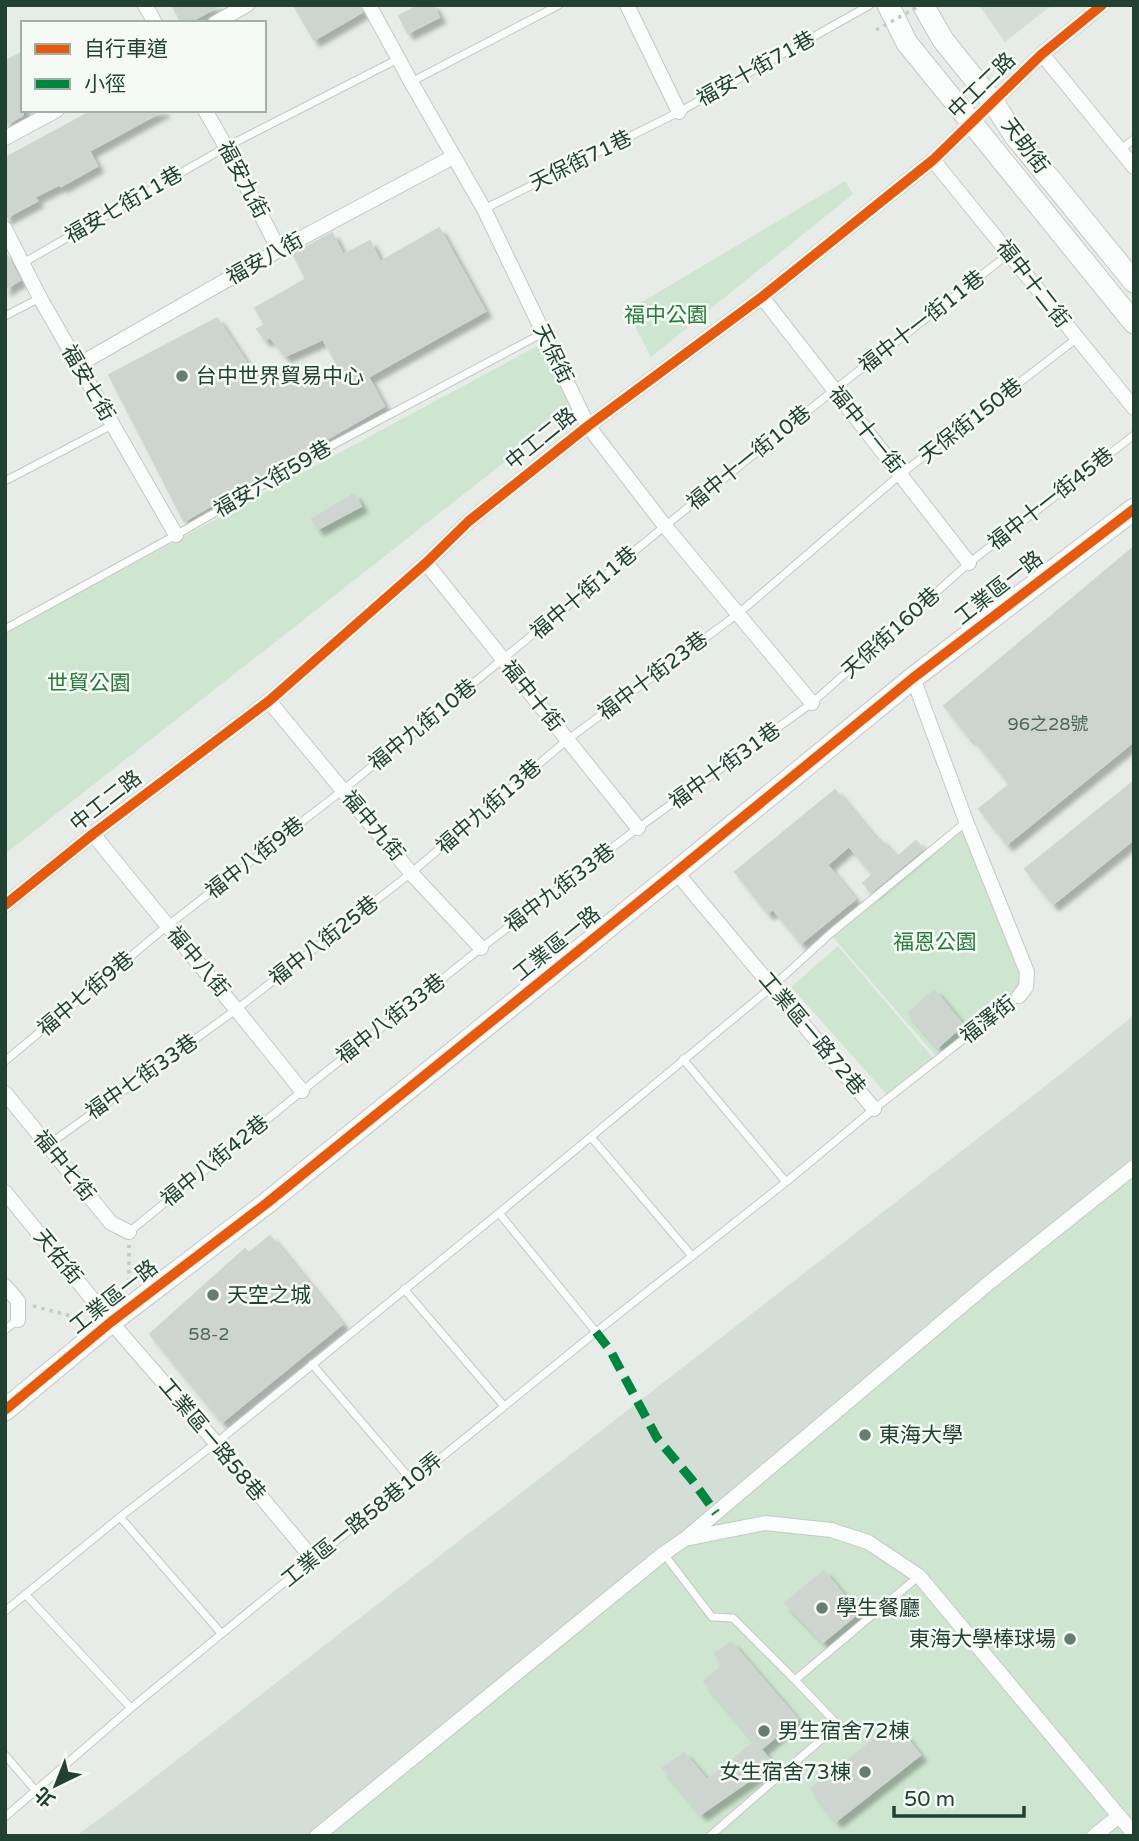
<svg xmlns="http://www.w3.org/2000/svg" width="1139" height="1841" viewBox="0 0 1139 1841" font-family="'Varela Round','Noto Sans TC',sans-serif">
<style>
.built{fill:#d4ded7}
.green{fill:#cee6d0}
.building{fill:#ced5d1;stroke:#cfd5d1;stroke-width:2;filter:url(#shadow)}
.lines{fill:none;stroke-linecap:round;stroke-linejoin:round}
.lane-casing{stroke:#c4c9c5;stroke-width:9}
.street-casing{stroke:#c4c9c5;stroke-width:16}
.secondary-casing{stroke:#c2cac5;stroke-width:23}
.path{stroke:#c2cbc6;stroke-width:3.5;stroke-dasharray:3.5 5;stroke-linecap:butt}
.lane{stroke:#fbfcfc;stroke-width:7}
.street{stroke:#fbfcfc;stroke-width:14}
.secondary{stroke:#fbfcfc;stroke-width:21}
.path-bridge{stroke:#c2cbc6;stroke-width:3.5;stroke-dasharray:3.5 5;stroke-linecap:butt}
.quiet{stroke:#00873e;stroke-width:9;stroke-dasharray:18 9;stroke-linecap:butt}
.cycleway-casing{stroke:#f5faf6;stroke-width:15}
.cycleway{stroke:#e8590c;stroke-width:10}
.poi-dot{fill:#667e72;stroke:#f5faf6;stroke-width:2.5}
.labels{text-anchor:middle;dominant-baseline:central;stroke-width:5;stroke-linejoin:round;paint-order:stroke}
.number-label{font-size:18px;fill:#4d685a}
.street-label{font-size:21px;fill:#214232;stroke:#f5faf6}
.park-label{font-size:21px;fill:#267e36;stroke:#f5faf6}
.poi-label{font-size:21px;fill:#214232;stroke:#f5faf6;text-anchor:start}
</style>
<defs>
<filter id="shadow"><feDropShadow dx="6" dy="6" stdDeviation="2" flood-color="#0004"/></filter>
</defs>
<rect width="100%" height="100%" fill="#e7ece8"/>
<!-- built -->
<path class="built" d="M979,5H1052L1005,42Z
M1134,1015V1836H76L129,1797L1062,1073Z"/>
<!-- green -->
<path class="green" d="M845,181L853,194L651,357L627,311Z
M541,344L550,346L574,395L571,410L5,854V633Z
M966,821L1027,972L1019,996L941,1062L830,934Z
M838,946L935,1060L890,1098L791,987Z
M1134,1167V1836H317Z"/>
<!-- building -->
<path class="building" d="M172,5H220L188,23H182Z
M294,5H359L362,12L314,40Z
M419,5H433L439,17L408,33L399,16Z
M23,52V115L5,125V61Z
M94,110H164L89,151L97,166L61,186L60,184L34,197L37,201L5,218V158Z
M439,228L485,311L368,377L384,406L184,521L109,375L217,318L259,382L284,365L298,387L337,364L323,339L285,356L270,337L265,340L257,329L265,325L255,308L306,279L293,254L332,233L343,255L370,241L380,262Z
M5,252L20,280L5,289Z
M354,494L361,506L318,529L312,519Z
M1134,547V741L1007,844L979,809L1010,784L972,737L970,738L944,706Z
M1134,781V839L1053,904L1025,869Z
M835,790L877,841L880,839L896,858L916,841L923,849L871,892L863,883L873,874L849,846L827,865L855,899L801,943L773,909L768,913L735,872Z
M934,990L963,1025L938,1047L908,1013Z
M270,1236L342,1324L222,1422L150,1334L245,1249L249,1253Z
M824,1571L858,1613L823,1642L785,1603Z
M731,1642L797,1719L761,1749L704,1681L723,1665L715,1654Z
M895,1723L920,1755L836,1821L811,1789Z
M755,1742L773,1764L701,1814L663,1768L684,1753L707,1780Z"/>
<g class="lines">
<defs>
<path id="lane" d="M411,82L559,5
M1120,150L1134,139
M484,209L679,112L870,5
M23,263L226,147L398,59
M5,316L40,298
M5,481L112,425
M5,629L176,535L327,448L543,333
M683,1059L786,1182
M5,1061L167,926L343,790L665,526L834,390L1010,253
M591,1137L692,1256
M48,1145L237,1009L411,873L567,740L739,613L901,474L1076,339
M499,1213L596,1332
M129,1232L302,1091L481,948L638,828L812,703L969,563L1134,435
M404,1289L504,1406
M5,1330L17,1320
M312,1364L412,1481
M120,1517L221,1633
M664,1554L712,1617L733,1618L795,1680L919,1576
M25,1594L131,1708
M5,1611L120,1517L216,1443L499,1213L773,986L830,934L966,822
M5,1755L36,1791
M5,1817L131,1708L313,1559L412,1481L596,1332L786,1182L874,1109L1019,996
M710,1836L838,1725L795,1680"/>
<path id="street" d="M145,5L155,23
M369,5L411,82L484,209L588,426L665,526L812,703
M627,5L679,112
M215,23L247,5
M1042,54L1134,167
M205,110L226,147L279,250
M5,138L57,110
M933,160L1134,408
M5,229L40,298L176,535
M762,297L969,563
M78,365L279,250L453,157
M426,563L638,828
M913,678L966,821L1027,972L1026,987L1019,996
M269,701L411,873L481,948
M93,834C162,920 233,1004 302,1091
M676,872L874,1109
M5,905L93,834L269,701L426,563L469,521L588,426L762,297L933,160L1042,54L1102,5
M5,1093L111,1223L129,1232
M5,1192L111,1322L216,1443L313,1559
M5,1286L18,1301V1320
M685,1539L765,1523L831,1530L868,1542L919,1576L1134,1834
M317,1836L663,1554L685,1539L990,1282L1134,1167
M1094,1836L1119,1816"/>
<path id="secondary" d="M888,5L907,43L1134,323
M923,5L943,40L993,102L1015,136L1134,282
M5,1410L111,1322L267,1203L676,872L913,678L1134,509"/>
</defs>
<!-- lane casing -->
<use href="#lane" class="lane-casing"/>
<!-- street casing -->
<use href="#street" class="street-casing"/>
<!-- secondary casing -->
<use href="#secondary" class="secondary-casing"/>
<!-- path -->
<path class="path" d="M129,1282V1245
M33,1306L75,1317"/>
<!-- lane -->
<use href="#lane" class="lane"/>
<!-- street -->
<use href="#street" class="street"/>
<!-- secondary -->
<use href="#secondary" class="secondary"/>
<!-- path-bridge -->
<path class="path-bridge" d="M876,30L921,5"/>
<!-- quiet -->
<path class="quiet" d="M596,1332L610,1350L657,1438L692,1480L716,1513"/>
<defs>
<path id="cycleway" d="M5,905L93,834L269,701L426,563L469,521L588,426L762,297L933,160L1042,54L1102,5
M5,1410L111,1322L267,1203L676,872L913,678L1134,509"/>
</defs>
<!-- cycleway casing -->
<use href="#cycleway" class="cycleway-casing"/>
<!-- cycleway -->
<use href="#cycleway" class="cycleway"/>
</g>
<!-- markers -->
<g class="poi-dot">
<circle cx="182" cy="376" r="7"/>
<circle cx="213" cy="1295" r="7"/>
<circle cx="865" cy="1435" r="7"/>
<circle cx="822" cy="1608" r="7"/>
<circle cx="1070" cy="1639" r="7"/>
<circle cx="764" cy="1731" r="7"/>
<circle cx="865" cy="1772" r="7"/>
</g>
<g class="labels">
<!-- number labels -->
<g class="number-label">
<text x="1048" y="724">96之28號</text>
<text x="209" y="1334">58-2</text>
</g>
<!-- street labels -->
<g class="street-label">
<text transform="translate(756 69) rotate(-29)">福安十街71巷</text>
<text transform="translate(982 86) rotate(-44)">中工二路</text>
<text transform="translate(1025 146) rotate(53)">天助街</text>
<text transform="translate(581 161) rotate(-26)">天保街71巷</text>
<text transform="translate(243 180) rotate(62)">福安九街</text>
<text transform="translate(124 205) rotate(-30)">福安七街11巷</text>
<text transform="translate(265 259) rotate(-29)">福安八街</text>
<text transform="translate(1033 284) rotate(52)">福中十二街</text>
<text transform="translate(922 322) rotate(-38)">福中十一街11巷</text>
<text transform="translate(553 354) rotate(64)">天保街</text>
<text transform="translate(88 383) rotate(60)">福安七街</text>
<text transform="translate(971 421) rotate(-38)">天保街150巷</text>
<text transform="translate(866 430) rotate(51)">福中十一街</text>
<text transform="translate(541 439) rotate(-39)">中工二路</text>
<text transform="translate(749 458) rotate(-39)">福中十一街10巷</text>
<text transform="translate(273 479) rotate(-30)">福安六街59巷</text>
<text transform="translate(1051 499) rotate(-38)">福中十一街45巷</text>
<text transform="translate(999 588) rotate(-38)">工業區一路</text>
<text transform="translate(584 593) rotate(-40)">福中十街11巷</text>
<text transform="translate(891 633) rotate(-42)">天保街160巷</text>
<text transform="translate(653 676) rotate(-37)">福中十街23巷</text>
<text transform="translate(532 696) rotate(51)">福中十街</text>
<text transform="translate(423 725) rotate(-39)">福中九街10巷</text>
<text transform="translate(725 766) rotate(-36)">福中十街31巷</text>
<text transform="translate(106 801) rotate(-38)">中工二路</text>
<text transform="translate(489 807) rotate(-41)">福中九街13巷</text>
<text transform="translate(373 826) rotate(50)">福中九街</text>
<text transform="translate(255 858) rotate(-38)">福中八街9巷</text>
<text transform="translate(560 888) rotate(-37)">福中九街33巷</text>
<text transform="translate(324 941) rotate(-38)">福中八街25巷</text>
<text transform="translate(557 944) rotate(-39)">工業區一路</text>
<text transform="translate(198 962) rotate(50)">福中八街</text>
<text transform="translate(86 994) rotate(-40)">福中七街9巷</text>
<text transform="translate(391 1019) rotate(-38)">福中八街33巷</text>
<text transform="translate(988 1020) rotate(-38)">福澤街</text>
<text transform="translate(812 1034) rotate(50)">工業區一路72巷</text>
<text transform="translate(142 1077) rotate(-35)">福中七街33巷</text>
<text transform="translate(215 1161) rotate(-39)">福中八街42巷</text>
<text transform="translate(64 1166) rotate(51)">福中七街</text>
<text transform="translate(58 1257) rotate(51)">天佑街</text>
<text transform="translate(114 1297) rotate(-38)">工業區一路</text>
<text transform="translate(212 1440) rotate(50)">工業區一路58巷</text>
<text transform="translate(362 1520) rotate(-39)">工業區一路58巷10弄</text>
</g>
<!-- park labels -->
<g class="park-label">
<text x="666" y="315">福中公園</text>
<text x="89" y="683">世貿公園</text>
<text x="935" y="942">福恩公園</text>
</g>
<!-- poi labels -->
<g class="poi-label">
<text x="196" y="376">台中世界貿易中心</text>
<text x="227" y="1295">天空之城</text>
<text x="879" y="1435">東海大學</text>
<text x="836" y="1608">學生餐廳</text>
<text x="1056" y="1639" text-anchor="end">東海大學棒球場</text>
<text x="778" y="1731">男生宿舍72棟</text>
<text x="851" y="1772" text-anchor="end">女生宿舍73棟</text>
</g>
</g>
<!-- border -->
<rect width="1139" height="1841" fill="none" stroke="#214232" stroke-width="14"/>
<!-- legend -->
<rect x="21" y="21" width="245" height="91" fill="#f5faf6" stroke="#a0b0a8" stroke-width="2"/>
<rect x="35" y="44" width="35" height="10" fill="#e8590c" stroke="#a0b0a8" stroke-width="2"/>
<text x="84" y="56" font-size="21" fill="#214232">自行車道</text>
<rect x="35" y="79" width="35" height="10" fill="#00873e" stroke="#a0b0a8" stroke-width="2"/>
<text x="84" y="91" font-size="21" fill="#214232">小徑</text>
<!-- north arrow -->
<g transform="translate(56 1785) rotate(223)" stroke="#f5faf6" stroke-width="5" paint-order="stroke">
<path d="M0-5L12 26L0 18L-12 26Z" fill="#214232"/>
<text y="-10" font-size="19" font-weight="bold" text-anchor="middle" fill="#214232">北</text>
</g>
<!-- scale -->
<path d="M894 1806v10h130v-10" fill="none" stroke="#214232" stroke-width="3.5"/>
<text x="904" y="1806" font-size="21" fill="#214232" stroke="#f5faf6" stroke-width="5" paint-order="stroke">50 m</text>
</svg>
